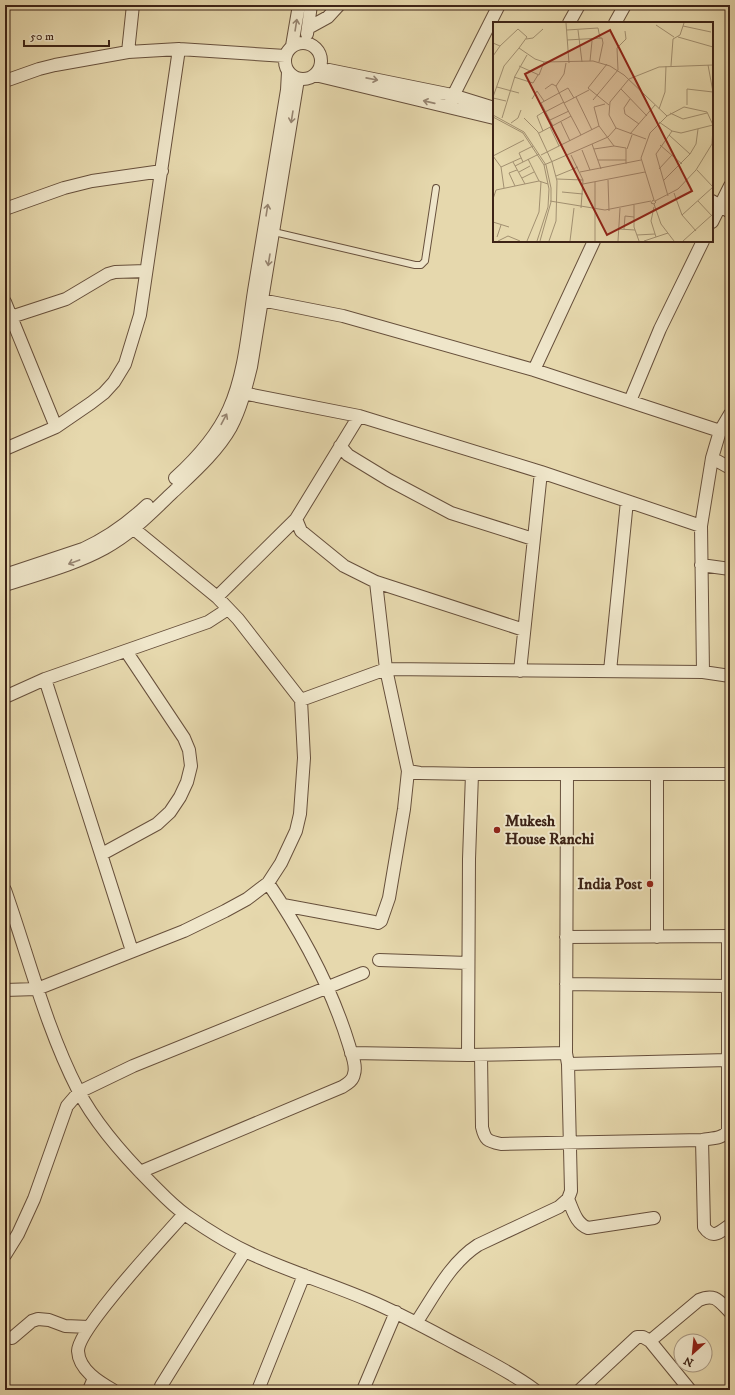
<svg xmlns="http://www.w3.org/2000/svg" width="735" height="1395" viewBox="0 0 735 1395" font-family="'IM FELL DW Pica',serif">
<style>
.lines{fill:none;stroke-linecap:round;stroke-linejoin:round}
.service-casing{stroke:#67503c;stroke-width:8}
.minor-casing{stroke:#67503c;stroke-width:14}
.service{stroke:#efe6ca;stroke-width:6}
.minor{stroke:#efe6ca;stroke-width:12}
.oneway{stroke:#968470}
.poi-dot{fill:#8f2418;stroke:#efe6ca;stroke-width:1.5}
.labels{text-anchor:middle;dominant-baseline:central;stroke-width:4;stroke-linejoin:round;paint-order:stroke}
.poi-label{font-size:16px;font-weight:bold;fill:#3d2316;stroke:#efe6ca;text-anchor:start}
.inset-road{fill:none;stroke:#a29071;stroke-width:1}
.view{fill:#8f2418;fill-opacity:0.15;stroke:#8f2418;stroke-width:2}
.inset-edge{fill:none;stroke:#3d2316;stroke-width:2}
</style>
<rect width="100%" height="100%" fill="#e6d8ad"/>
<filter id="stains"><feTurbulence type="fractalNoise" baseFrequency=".005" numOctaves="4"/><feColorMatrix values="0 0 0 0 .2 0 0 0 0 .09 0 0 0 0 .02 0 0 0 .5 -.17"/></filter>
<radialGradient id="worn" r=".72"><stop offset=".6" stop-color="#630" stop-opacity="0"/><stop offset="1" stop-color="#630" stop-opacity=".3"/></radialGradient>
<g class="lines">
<defs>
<path id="service" d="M274,232L415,265H421L425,261L436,188"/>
<path id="minor" d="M569,23L579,5
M615,23L625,5
M308,28L328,17L339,5
M307,34L311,5
M285 61a18 18 0 1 1 36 0a18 18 0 1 1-36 0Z
M292,46L299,5
M128,52L133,5
M329,70L452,95L494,108
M315,75L494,118
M5,81L39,69L55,65L128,52L179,49L285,56
M450,102L499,5
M712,201L730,212
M5,209L64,188L92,181L162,171
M712,222L730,186
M256,299L343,316L534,370L720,431
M5,302L56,427
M11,317L66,299L108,274L115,272L146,271
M534,370L594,241
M237,392L359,416L541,472L701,526
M630,401L660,329L703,241
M359,416L296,519L301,531L344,566L376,582L524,630
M340,446L348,455L389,480L451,513L533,539
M5,449L56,427L91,403L104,393L114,382L125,364L140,315L179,49
M712,458L730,468
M175,478C197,458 217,436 229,409C245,374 248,329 254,291C265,224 276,157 287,90L288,72
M701,565L730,569
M5,575L83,549C107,538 128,523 147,505
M376,582L386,669L408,771L420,773L472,774H730
M5,585C38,574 74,565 105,548C131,534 151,513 172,493C193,473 217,452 231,427C241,408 246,387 251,367L298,79
M217,597L296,519
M520,671L541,472
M610,671L627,501
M703,672L701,526L712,458L720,431L730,414
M45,679L132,951
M5,697L45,679L208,622L228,609
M301,700L386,669L703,672L730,676
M102,854L157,824L170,812L180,797L187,782L191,766L189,750L184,738L126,651
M5,890C28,955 46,1028 78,1090C96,1125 124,1156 152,1184C163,1195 173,1206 186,1215C210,1232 236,1248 263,1259C297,1274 333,1285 368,1300C399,1313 428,1329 458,1345C484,1359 511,1372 535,1390
M283,905L374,922L378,923L381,921L389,898L404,809L408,771
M566,937L730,936
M657,937V774
M379,960L468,963
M566,984L728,986
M5,990L37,989L184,931L225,911L247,899L268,883L281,863L296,831L300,814L304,758L301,700L238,619L217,597L134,529L128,522
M351,1053L468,1055L566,1053L567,774
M468,1055L469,859L472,774
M481,1055L482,1127C485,1140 487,1141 501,1144L702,1140C712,1138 722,1139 728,1131V936
M568,1064L728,1060
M702,1140L704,1227C713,1240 720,1232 730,1225
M140,1172L342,1087C347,1084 353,1081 354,1074C357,1065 351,1053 349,1045C331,986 302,933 268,883
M568,1199C573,1210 576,1224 588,1228L654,1218
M5,1255L18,1234L34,1199L67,1106L79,1092L133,1066L363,973
M416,1323C434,1296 450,1263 478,1245L559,1207L568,1199L571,1191L568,1064L566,1053
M12,1338L32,1321L38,1319L49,1320L65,1326L89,1327
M650,1341L699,1300C715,1293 719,1301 730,1312
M161,1386L245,1251
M89,1390L94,1378
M113,1390C99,1382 79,1370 78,1351C78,1328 165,1236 184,1214
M258,1390L304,1275
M363,1390L396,1312
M580,1390L637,1337H643L650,1341L690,1390"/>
</defs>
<!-- service casing -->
<use href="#service" class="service-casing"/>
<!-- minor casing -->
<use href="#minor" class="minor-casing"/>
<!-- service -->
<use href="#service" class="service"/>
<!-- minor -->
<use href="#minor" class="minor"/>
</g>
<!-- one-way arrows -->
<defs><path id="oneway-shaft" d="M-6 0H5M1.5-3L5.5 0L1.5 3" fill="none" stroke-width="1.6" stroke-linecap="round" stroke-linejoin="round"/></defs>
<g class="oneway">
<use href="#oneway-shaft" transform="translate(296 25) rotate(-81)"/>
<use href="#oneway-shaft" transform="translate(372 79) rotate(11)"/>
<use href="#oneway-shaft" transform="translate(429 102) rotate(-167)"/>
<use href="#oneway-shaft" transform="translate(292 117) rotate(99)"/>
<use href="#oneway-shaft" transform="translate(267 210) rotate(-81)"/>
<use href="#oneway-shaft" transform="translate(269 260) rotate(99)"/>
<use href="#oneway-shaft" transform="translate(224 419) rotate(-62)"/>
<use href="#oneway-shaft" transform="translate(74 562) rotate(160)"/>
</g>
<!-- markers -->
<g class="poi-dot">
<circle cx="497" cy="830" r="4"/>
<circle cx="650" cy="884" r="4"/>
</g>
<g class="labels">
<!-- poi labels -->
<g class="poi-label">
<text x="505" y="821">Mukesh<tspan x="505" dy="18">House Ranchi</tspan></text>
<text x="642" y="884" text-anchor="end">India Post</text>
</g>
</g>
<!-- overview -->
<g transform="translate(493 22)">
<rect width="220" height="220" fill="#e6d8ad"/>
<path class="inset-road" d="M73,1L76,41M163,3L181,15M190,4L218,10M74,8L105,6L107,16M85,8L89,40M185,15L220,25M33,17L40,16L50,7M74,18L109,16L110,21L106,40M0,21L7,24L0,34M7,24L25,7L34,15L26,26M97,39L99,19M114,42L95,66L116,83M26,44L46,53L51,40M178,44L180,17L187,13L191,1M21,55L40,61L45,53M4,65L26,71M52,67L59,62L63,64M128,67L154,94M0,75L11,44L26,26L42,37L51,40L100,39L117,44L131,53L174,94M83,75L99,108M0,76L13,79M39,77L44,69L51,79M137,77L131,86L132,92L146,102M100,78L125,48L124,26L133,17L132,9M71,81L63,64L71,52L73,41M194,83V67L220,70L215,43M166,87L172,70L173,44M52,90L71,80M177,91L190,97L214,91M0,93L31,110L53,143L58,166V180L47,219M0,95L30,111L51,143L56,167L55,185L44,219M9,96L22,54L34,33M31,96L45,110L59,140L64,159L63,199L56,219M57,98L76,89M68,100L77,119M166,100L179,109L188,111L220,103M18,101L25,96L28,88M60,104L48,81L75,66L81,76M106,104L101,85L112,82M57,105L66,124M50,109L44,94L52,89M46,111L78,94M137,112L162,83M88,113L71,81L96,68M176,113L197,132M153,117L123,106L116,93L117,80L136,57L166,45L220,43M99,122L108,147M167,123L189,142M101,127L121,124L133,126V142M134,127L139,113M89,128L97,148M48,133L106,104L121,124M78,133L90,158L88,186M0,134L8,145L11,166M0,134L31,118M35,137L46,159M105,138H133M20,140L32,162M30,140L26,131L40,124M51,143L115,115L123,106M22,144L46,132M8,145L28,136M166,147L179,133M204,148L220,165M26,150L37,144M87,150L148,138M63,154L85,145M29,156L41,150M64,157L90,158M115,158L116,189M170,159L197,132L203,122L205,107M90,162L152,150M22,164L16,151L24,148M69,170L90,172M181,171L189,193L220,165M175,174L163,132L179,109M0,177L3,168L46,159L55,162M161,178L148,136L157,111L174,94L191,85L214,90L220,103M57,179L112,188L158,179M162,179L185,167L203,148L219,122L220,105M205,179L219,194M161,182L163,180L160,178L158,181L161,182L168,202L181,219M141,183V205L146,219M161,185L158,199L163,215M189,193L203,209M0,200L16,205M126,207L142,208M131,207L132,194L141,195M144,213L162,212M4,215L8,203M5,219L15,214L27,219M34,219L46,190L48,160M77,219L81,186M102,219V160M125,219L127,186M151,219L175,211M190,219L220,192"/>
<path class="view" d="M117,8L199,169L114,213L32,52Z"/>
<rect width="220" height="220" class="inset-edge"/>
</g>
<!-- margin -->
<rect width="735" height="1395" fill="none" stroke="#e6d8ad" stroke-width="20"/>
<rect x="6" y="6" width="723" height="1383" fill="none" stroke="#3d2316" stroke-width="2"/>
<rect x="10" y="10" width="715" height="1375" fill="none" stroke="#3d2316"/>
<!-- north arrow -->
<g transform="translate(693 1353) rotate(207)"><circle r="19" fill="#efe6ca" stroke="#a89882"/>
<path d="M0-3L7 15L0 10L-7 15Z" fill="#8f2418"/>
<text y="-6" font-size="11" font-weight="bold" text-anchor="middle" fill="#3d2316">N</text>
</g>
<!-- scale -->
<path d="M24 40v6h85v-6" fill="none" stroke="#3d2316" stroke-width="2"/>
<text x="30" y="40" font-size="12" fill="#3d2316" stroke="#efe6ca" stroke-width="3" paint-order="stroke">50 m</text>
<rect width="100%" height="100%" filter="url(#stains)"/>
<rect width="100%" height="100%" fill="url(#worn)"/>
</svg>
